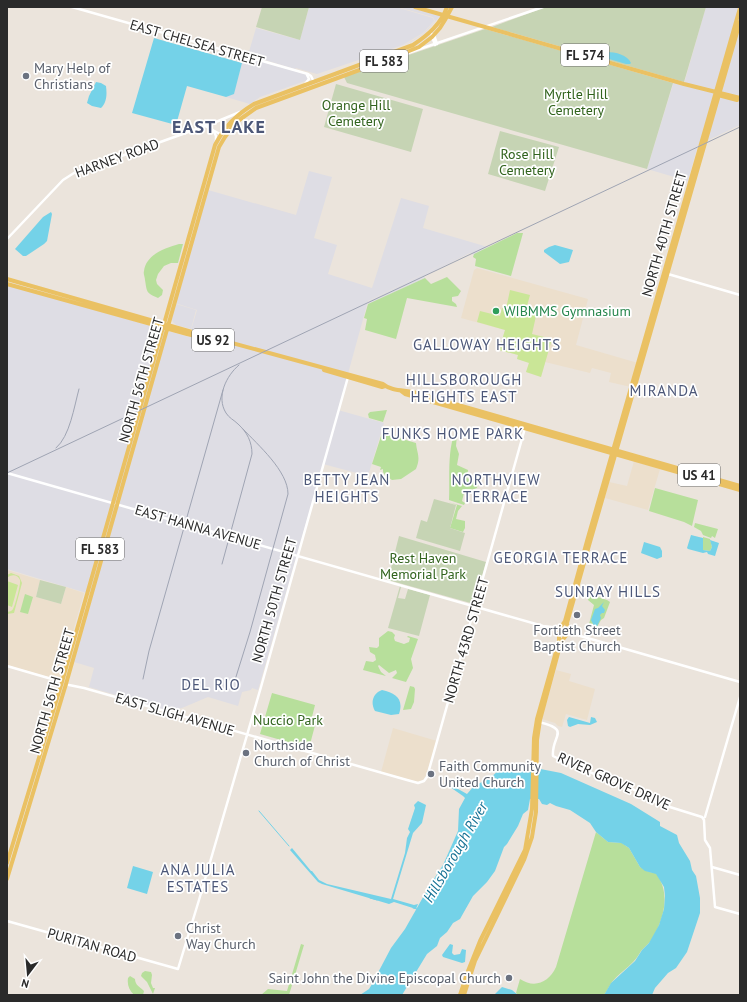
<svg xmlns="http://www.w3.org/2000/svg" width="747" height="1002" viewBox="0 0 747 1002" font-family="'PT Sans',sans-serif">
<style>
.industrial{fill:#dedde4}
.education{fill:#ecdfcc}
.green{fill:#b7df9b}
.cemetery{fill:#c6d4b4}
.pitch{fill:#cae697}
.water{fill:#74d2e8}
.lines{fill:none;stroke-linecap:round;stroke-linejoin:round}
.stream{stroke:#74d2e8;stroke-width:1}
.minor{stroke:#fff;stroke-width:2.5}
.major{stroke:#eac163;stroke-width:4}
.rail{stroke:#9fa4b3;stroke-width:1}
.worship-dot{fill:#6b7280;stroke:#fff;stroke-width:1.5}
.leisure-dot{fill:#2e9e5b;stroke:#fff;stroke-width:1.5}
.labels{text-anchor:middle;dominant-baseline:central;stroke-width:3.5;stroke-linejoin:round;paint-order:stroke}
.shield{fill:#fff;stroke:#6a6a6a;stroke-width:1}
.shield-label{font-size:13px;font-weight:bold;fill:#2a2a2a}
.street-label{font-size:14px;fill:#2a2a2a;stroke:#fff}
.worship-label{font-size:14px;fill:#5b616d;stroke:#fff;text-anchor:start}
.park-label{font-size:14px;fill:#31631d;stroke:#fff}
.leisure-label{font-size:14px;fill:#27864d;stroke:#fff;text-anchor:start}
.neighbourhood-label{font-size:15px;letter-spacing:1px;fill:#4c5778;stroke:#fff}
.water-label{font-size:15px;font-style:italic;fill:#147194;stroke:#fff}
.district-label{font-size:18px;font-weight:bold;letter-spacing:1px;fill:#4c5778;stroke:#fff}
</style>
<rect width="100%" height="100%" fill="#ebe4dc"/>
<!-- industrial -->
<path class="industrial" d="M309,7H396L433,18L434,21L423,33L403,45L320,73L317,74L296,68L295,69L248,55L256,28L300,40Z
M398,7H412L441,15L424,34L411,42L405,45L423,34L435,21L433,17Z
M706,7H740V125L698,145L688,181L647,169L674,81L684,84Z
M245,57L305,74L307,76L308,80L260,97L250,104L226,97L234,93L242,63Z
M309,171L332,177L314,238L337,245L328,274L372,288L401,198L429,206L423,228L481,245L368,301L338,410L384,423L368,476L323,464L258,690L252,688L251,690L242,692L238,706L208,697L182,708L169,711L89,687L94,668L74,662L93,595L7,569V285L189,337L197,310L175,303L208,190L296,215Z
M481,245L487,247L474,255L470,253L424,276L425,278L368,304L369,301Z
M176,304L196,310L191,329L176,325L173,322L172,319Z"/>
<!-- education -->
<path class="education" d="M477,268L588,299L576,345L638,363L631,387L609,382L611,373L592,368L590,373L545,362L541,377L526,372L529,362L517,359L518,355L499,350L505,330L461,318L474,270Z
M634,461L660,469L648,510L605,498L609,482L627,486Z
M7,570L40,580L36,597L61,604L66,587L84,593L59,680L7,665Z
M556,670L571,674L569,681L595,689L587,720L566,714L562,727L558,726L555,723L542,719Z
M393,728L437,741L426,775L423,780L418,782L381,772Z"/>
<!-- green -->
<path class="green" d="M517,233H523L511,276L475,266L476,259L473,257L474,254Z
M179,244H183L178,263H171L164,266L158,274L156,280L157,284L163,290L162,295L158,298C146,293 147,292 145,280C145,277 143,274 144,271C146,254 166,248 179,244Z
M447,277L461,291L458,296L452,297V301L456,304L457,307L407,298L396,339L365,330L367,319L364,318L368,304L425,278L431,284Z
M387,410L383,422L369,418L368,414L370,412Z
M455,432L457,435L456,446L459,454L457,465L468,470L467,478L478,482L477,488L471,490L465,489L462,501L465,503L464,505L449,500C450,479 447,452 455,432Z
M382,433L416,443C417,454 421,457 416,469L401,479L392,480L385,475L383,472V469L380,470L381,467L372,464Z
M655,488L698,500L692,526L684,522L649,511Z
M448,502L462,506L458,511L456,519L465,521V528L463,532L450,528L457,505Z
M695,523L718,529L715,538L712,536L711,538L703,535L701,531L694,527Z
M703,537L710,539L712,547L710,551L703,550Z
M25,594L33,597L28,614L20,612Z
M591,595L607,600L610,602L604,618L601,620L596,629L588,628L594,605L588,600L589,596Z
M388,631L392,632L395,635L394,638L395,641L404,644L409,642L410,638L407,637L408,636L418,639L411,659L413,668L406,682L392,678L397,673L396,670L389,673L379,665L378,666L381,672L386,676L363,670L366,661L373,662L376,660L375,655L370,652L369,647L377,648L379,646V638Z
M410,686L414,687L415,689L414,702L411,709L403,710Z
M272,693L315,705L312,717L317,718L309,748L260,734Z
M596,832L608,842L622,843L626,846L629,848L640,867L649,872L656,873C672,895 663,922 650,942C647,945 644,948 641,951C639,954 637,958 634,961C627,969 618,974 612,982C609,986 607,991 604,995H518L516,993L520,979C535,989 549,982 556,967Z
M301,944L304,945L289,995H261L268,989L287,991Z
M145,971L151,972L152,975L151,983L153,988H155L153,994L147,982L141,976L142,973Z
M130,976L135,979C135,985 140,987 144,991L143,995H134C129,990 127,985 128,978Z"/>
<!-- cemetery -->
<path class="cemetery" d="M262,7H309L300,40L256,27Z
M546,7H706L684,82L492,27Z
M485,29L673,83L647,169L347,83L344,77Z
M336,84L423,109L411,152L324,127Z
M500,131L559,147L545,191L488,174Z
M434,499L456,505L450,528L465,533L460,551L416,538L421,520L427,522Z
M399,536L486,562L474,604L388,580Z
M40,580L66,587L61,604L36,597Z
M400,586L401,587L398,598L405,599L408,589L430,595L419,636L388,628Z"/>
<!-- pitch -->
<path class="pitch" d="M510,290L530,295L527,306L541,310L539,317L536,316L532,334L552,339L541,377L526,372L529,363L517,359L518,355L499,350L505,330L477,322L480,311L500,316L502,308L506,309Z
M11,573L19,576L22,583L14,613L7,614V612C10,611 11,612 13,609C15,606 21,584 20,580C18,574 11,574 7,578V575Z
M7,581L18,585L12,607L7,605Z"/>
<!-- water -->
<path class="water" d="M154,38L242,63L234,94L226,97L187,86L176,125L132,113Z
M607,52C615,52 628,55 631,63L630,64H626L599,56L600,54Z
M96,82L101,83L106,86C107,94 107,102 101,108L92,106L87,103L89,96Z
M51,212L52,214L47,241L44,244L26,256H23L15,249L43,217Z
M555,245L573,250L569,262L560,264L544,252V250L549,247Z
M691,535L703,538V550L710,551L712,547L710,540L719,543L715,556L708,554L707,552L703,553L688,549L687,548Z
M644,542L660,547L662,551V557L657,559L641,553Z
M604,602L602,606L605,610L604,613H602L600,615L601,618L596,628H595L591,620L595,609L598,608Z
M382,690C396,693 404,699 399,714L391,715L375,711C370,703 373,693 382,690Z
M569,717L590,723L591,717L595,718L597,722L590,725L578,724L570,727L568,726L567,720Z
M511,766H525L561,773L631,804L660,822V826L677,835L679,843L690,861L692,870L696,876L700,898V913L687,952L676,968L668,973L655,988L652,995H604L611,983L635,961L642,950L649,943L659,925L664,909L665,896L664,887L656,874L645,871L640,867L629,848L626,846L621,843L608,842L596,832L590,823L570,810L556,806L550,803L547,805L542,804L539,799H530L528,810L523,814L518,826L507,844L504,847L495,871L487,882L473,896L460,919L453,923L447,932L440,938L437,946L427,954L402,995H360L369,989L372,984L391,948L405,929L430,885L443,865L458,831L459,809L465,798L463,796L450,787L451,785L467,794L474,786L490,778L498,771L504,768Z
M418,801L426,805L422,823L413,833L393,899L414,905L418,904L416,909L394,902L389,904L322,884L318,882L290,850L292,848L311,871H312L319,880L327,884L391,899L405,853L407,838L410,832L408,829L415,808L414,805Z
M133,866L153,872L147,894L127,888Z
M450,944L453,945L452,953L454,955L460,954L462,949L466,950L465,962L462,963L443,957L442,955Z
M502,987L512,990L518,995H494Z"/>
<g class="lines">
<!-- stream -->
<path class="stream" d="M259,811L289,846
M370,898L377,900
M413,908L417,909"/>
<!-- minor -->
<path class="minor" d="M72,7L308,74L311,76L314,82
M430,33L434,35L437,44
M432,36L435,45
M408,53L543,7
M305,84L309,79L307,75
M206,126L240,112
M213,130L216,136V142
M7,239L63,180L74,173L205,126L222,135
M668,274L740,295
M7,473L543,626L560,628
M568,631L577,635L740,682
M7,666L62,682
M69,685L84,688L407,780L418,783L424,781L427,777L525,428
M539,722C572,730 551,736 553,756L557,758L606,779L625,784L645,797L657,803L702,817L704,820L705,840L710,848L715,907L740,914
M705,817L740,697
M712,867L740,875
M7,921L178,969L199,900L261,687L348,377"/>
<!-- major -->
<path class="major" d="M415,7L684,84L740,98
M718,95L737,100
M7,279L199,334L383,384C391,391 403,390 413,392L740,486
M7,284L187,334L221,342
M324,370L382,387L385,386
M401,391L405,394L740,490
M7,863L62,682L215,145C225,126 236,115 254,104L413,45C428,35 441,24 447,7
M7,879L66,684L219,147L225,137L235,123L256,108L392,58L419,47L432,37L440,28L445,20L452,7
M460,995L468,971L480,941L525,850L532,809L534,738L537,719L559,641V630L565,621L587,541L740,8
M464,995L475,961L524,860L532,837L536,812L537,740L540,720L561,642L568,633L567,623L590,542L740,22"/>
<!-- rail -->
<path class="rail" d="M56,448C70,436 74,407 79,389
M7,473L740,127
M222,564L252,454C252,442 247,432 238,424C234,420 229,418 226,413C216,397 226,376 239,365
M143,679L149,651L223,390
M235,680L250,632L288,494C288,471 258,445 243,429"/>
</g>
<!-- markers -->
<g class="worship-dot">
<circle cx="26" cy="76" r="4"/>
<circle cx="577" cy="615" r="4"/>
<circle cx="246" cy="753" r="4"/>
<circle cx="431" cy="774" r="4"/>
<circle cx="178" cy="936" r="4"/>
<circle cx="509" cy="978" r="4"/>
</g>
<circle class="leisure-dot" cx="496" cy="311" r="4"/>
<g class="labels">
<!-- shield labels -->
<g class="shield">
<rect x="561" y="44" width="48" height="22" rx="3"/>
<rect x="360" y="50" width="48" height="22" rx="3"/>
<rect x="192" y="329" width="42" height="22" rx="3"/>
<rect x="678" y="464" width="42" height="22" rx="3"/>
<rect x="76" y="538" width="48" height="22" rx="3"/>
</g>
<g class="shield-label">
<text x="585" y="55">FL 574</text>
<text x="384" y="61">FL 583</text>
<text x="213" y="340">US 92</text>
<text x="699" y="475">US 41</text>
<text x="100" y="549">FL 583</text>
</g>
<!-- street labels -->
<g class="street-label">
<text transform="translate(197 43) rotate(16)">EAST CHELSEA STREET</text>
<text transform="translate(117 158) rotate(-20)">HARNEY ROAD</text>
<text transform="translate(664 234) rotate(-74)">NORTH 40TH STREET</text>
<text transform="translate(141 380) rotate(-74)">NORTH 56TH STREET</text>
<text transform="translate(198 527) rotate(16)">EAST HANNA AVENUE</text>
<text transform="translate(274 600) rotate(-74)">NORTH 50TH STREET</text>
<text transform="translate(466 640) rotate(-74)">NORTH 43RD STREET</text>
<text transform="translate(52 691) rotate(-74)">NORTH 56TH STREET</text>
<text transform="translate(175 714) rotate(16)">EAST SLIGH AVENUE</text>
<text transform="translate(614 781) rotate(24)">RIVER GROVE DRIVE</text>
<text transform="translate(92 945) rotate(16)">PURITAN ROAD</text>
</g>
<!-- worship labels -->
<g class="worship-label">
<text x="34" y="68">Mary Help of<tspan x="34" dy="16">Christians</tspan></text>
<text x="577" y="630" text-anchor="middle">Fortieth Street<tspan x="577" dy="16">Baptist Church</tspan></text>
<text x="254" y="745">Northside<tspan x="254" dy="16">Church of Christ</tspan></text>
<text x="439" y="766">Faith Community<tspan x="439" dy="16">United Church</tspan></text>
<text x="186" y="928">Christ<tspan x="186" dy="16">Way Church</tspan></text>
<text x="501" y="978" text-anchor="end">Saint John the Divine Episcopal Church</text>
</g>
<!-- park labels -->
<g class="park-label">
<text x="576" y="94">Myrtle Hill<tspan x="576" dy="16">Cemetery</tspan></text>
<text x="356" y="105">Orange Hill<tspan x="356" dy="16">Cemetery</tspan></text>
<text x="527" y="154">Rose Hill<tspan x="527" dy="16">Cemetery</tspan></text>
<text x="423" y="558">Rest Haven<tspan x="423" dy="16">Memorial Park</tspan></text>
<text x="288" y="720">Nuccio Park</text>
</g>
<!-- leisure labels -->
<g class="leisure-label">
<text x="504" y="311">WIBMMS Gymnasium</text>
</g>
<!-- neighbourhood labels -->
<g class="neighbourhood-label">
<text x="487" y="344">GALLOWAY HEIGHTS</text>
<text x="464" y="379">HILLSBOROUGH<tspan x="464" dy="17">HEIGHTS EAST</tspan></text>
<text x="664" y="390">MIRANDA</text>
<text x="453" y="433">FUNKS HOME PARK</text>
<text x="347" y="479">BETTY JEAN<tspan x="347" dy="17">HEIGHTS</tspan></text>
<text x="496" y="479">NORTHVIEW<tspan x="496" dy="17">TERRACE</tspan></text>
<text x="561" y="557">GEORGIA TERRACE</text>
<text x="608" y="591">SUNRAY HILLS</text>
<text x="211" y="684">DEL RIO</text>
<text x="198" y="869">ANA JULIA<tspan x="198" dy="17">ESTATES</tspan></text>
</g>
<!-- water labels -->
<g class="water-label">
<text transform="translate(455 852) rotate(-60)">Hillsborough River</text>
</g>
<!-- district labels -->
<g class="district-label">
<text x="219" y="126">EAST LAKE</text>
</g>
</g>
<!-- border -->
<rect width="747" height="1002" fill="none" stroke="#2a2a2a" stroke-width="16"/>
<!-- north arrow -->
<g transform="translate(28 974) rotate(196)" stroke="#ffffff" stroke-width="3" paint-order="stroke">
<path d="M0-3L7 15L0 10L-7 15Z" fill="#2a2a2a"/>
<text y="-6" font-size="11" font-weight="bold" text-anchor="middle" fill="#2a2a2a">N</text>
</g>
</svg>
